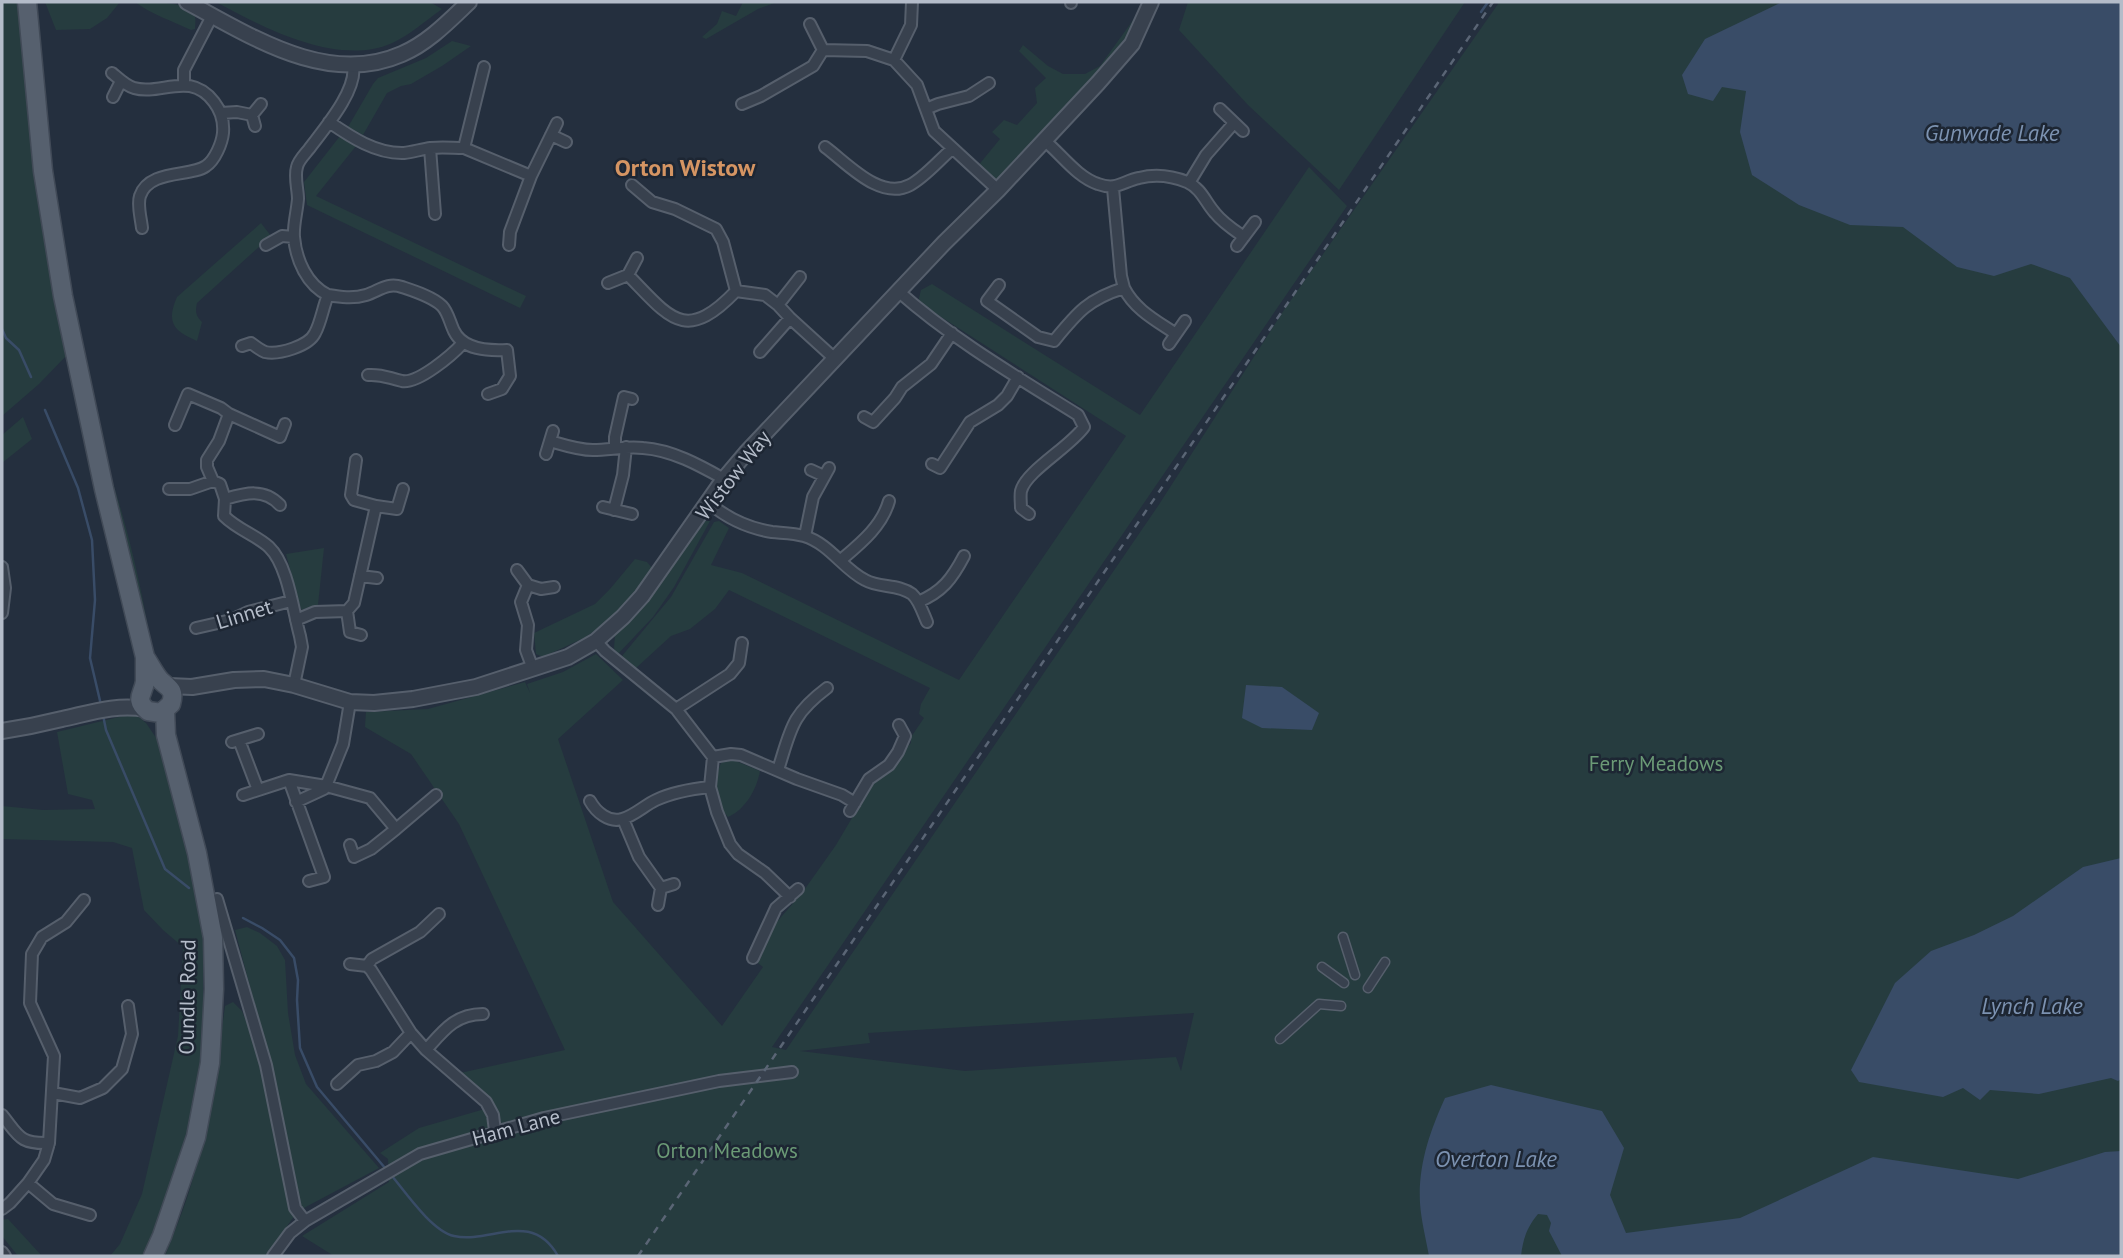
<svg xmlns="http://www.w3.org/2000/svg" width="2123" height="1258" viewBox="0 0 2123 1258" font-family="'PT Sans',sans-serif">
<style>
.green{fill:#263c3f;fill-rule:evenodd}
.water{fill:#394c67}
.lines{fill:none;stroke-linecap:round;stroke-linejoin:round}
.stream{stroke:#394c67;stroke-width:2.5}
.pedestrian-casing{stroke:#565f6c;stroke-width:11}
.minor-casing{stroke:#565f6c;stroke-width:14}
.tertiary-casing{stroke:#565f6c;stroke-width:18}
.primary-casing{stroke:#414a57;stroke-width:21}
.pedestrian{stroke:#38414e;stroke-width:8}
.minor{stroke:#38414e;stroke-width:10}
.tertiary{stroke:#38414e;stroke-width:14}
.primary{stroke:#56606e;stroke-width:18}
.rail{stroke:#5a6575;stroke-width:2.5;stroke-dasharray:7 7;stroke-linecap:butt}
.labels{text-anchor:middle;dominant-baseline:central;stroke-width:5;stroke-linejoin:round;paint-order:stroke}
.street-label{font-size:21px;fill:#b4bcc9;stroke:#1d2633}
.park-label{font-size:21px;fill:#6b9a76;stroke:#1d2633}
.water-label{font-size:23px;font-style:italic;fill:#7c92b1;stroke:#1d2633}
.quarter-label{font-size:24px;font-weight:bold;fill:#d59563;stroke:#1d2633}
</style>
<rect width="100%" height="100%" fill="#242f3e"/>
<!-- green -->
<path class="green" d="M2,2H16L20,9L67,355L39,384L2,416Z
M45,2H120L107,18L90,29L56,30Z
M135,2C150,2 190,0 195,17C196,19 195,27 195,29L191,30C172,21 151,14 135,2Z
M216,2H430L442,9C421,24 399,45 373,49C321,58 260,26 216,2Z
M743,2H777L758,9L706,39L702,37L717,24L722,11L736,16Z
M1188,2H1465L1339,190L1248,105L1179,30Z
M1497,2H2121V1256H334L302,1236L389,1182L388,1159L380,1153L419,1128L495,1106L492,1101L460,1073L565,1050L459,824L411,754L365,727L366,712L428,709L525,682L530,693L527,684L563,672L596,654L623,680L558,739L613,902L722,1026L763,967L758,963L775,924L802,893L836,845L872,784L891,771L904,750L911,743V737L924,718L919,714L921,704L930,688L729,590L715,609L690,629L671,636L636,668L622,656L671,597L714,522L719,521L729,528L711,565L742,573L959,680L1126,436L918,302L921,290L932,284L1140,415L1309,167L1347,206L772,1047L786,1050L1158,506L1284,310L1498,4ZM1194,1013L1181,1071L1176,1057L965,1071L800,1051L870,1043L868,1033Z
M1136,16L1140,19L1128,42L999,181L993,182L977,167L1000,139L992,132L1004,120L1017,125L1037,103L1035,88L1046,78L1019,51L1023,45L1048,66L1063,74H1085L1100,66Z
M452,41L471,46L442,66L411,84L401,86L387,93L363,135L348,127L373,84L378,78L426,58Z
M340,136L356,146L316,196L526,296L520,308L307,205L304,182Z
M261,223L271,236L197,303C195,312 196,316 202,322L197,341C173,331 166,322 177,297Z
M23,417L32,439L2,463V435Z
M101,446C124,513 141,581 152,651Z
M704,521H710L674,587L653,617L617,655L614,648L615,635L653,592Z
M324,548L318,605L301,610L286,554Z
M635,559L647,562L653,569L622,610L586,637L543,657L536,654L534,633L595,604L610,589Z
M136,715L146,723L161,745L194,871L203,934V1050L186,1138L156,1237L146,1256H110L120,1244L142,1194L178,1036L183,947L163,930L144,910L132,848L113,842L2,839V806L43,810L95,809L92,800L68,794L57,732L123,716Z
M726,761H736L760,771C757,789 745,810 728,817C715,803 713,780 721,763Z
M247,927L260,933L277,946L285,960L288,1013L295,1055L306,1084L379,1168L302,1209L292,1219L267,1256H165C174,1233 184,1209 191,1185C209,1127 217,1066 225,1006L233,1002L242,1011L249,1028L260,1025L235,930Z
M8,1219L42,1256H18L2,1236V1220Z"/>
<!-- water -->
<path class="water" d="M1782,2H2121V347L2070,278L2031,264L1994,276L1957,267L1903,227L1850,225L1799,205L1752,175L1740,132L1746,91L1722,87L1713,101L1688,94L1682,75L1705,39Z
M1246,685L1282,687L1319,713L1312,730L1262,728L1242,718Z
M2121,858V1079L2118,1081L2111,1078L2039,1094L1990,1090L1980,1100L1963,1088L1943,1097L1859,1082L1851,1070L1895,983L1931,951L1974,935L2013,916L2083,867Z
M1491,1085L1602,1111L1624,1148L1610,1195L1626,1233L1740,1218L1873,1157L2018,1179L2105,1152L2121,1151V1256H1562L1549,1231L1551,1223L1547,1215L1538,1214C1527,1227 1523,1239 1521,1256H1429C1426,1239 1421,1220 1420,1203C1418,1165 1430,1131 1445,1098Z"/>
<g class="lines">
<!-- stream -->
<path class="stream" d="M1481,12L1488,2
M2,329L6,338L19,350L31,377
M45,410L78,488L92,540L95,600L90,658L101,705
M103,715L106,730L165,869L189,888
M243,918L262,928L280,940L294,958L298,980L297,1000L300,1048L317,1087L385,1168
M392,1176C406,1193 432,1231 454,1236C491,1244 531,1209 558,1256"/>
<defs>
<path id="pedestrian" d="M1343,937L1355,975
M1322,967L1344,983
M1368,988L1385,962
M1280,1039L1319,1004L1341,1006"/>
<path id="minor" d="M1071,2V3
M810,24L823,50
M894,60L911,25L912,2
M112,73C118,78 126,86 134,88C161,96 190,70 214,102C221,111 224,121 223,133C222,143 215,160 206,166C191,177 149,169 140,196C137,205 141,218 142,228
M184,85V70L212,16
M113,97L121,81
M742,104L761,96L813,66L823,50L867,51L894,60L917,85L934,131L998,190
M926,109L938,104L969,96L989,83
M1220,109L1243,131
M221,113L237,112L252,115L255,126
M252,115L261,104
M329,122C351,137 376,154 404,153C413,152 422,149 431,148C442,147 453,148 464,148L484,67
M551,135L566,142
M1045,141C1062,155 1077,177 1098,184C1117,191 1123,181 1139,178C1155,174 1172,176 1187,182C1202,189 1205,202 1215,213C1223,223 1234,230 1244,237
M825,147C847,163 880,201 910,185C925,177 939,160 952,149
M430,148L435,214
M464,148L531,176L557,123
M1189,183L1206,155L1234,123
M632,185L652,202L675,209L716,229L723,242L736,291
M266,245L282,236L294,237
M509,245L510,232L531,176
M1237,246L1255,222
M628,275C670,318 685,344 736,291L765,295L778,305L790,318L835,359
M608,283L628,275L637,258
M999,285L987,301L1038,337L1054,341C1077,313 1088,299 1124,288L1121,276L1113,188
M1124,288C1135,310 1157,321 1176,334
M898,291C952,339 1017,377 1078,415L1084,427C1070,447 1026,471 1021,491C1020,496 1021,503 1021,508L1029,514
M328,295C340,297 353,299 366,295C379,291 387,282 402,287C414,291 433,297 442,306C448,312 450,323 454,331C463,350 488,351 507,350L510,376L502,389L488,394
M778,305L800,277
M1169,344L1185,321
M242,346L251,343C255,346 260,350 265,352C279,355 309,346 315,333C321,322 323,307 328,295C307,285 296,260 294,237C293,225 297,212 298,199C298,189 294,177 297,167C298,161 305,154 309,149C324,129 358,90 353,65
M760,352L790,318
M368,375C383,374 388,378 402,381C418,384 452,355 463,343
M229,414L280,437L285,424
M864,417L873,422L895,398L902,387L931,364L952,333
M175,425L188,394L221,408L229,414L219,441L207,460V467L213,481L220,484L225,499L224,516C238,530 256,535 269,547C288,565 293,611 300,636L302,647L294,685
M550,441C564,445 578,450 593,450C610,450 626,446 643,448C672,450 699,465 724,479
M615,448V437L624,397L632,399
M546,454L553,431
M932,464L940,468L970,422L998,405L1007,396L1018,377
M811,470L824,476
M169,489H190L213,481
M225,499C246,493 264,488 280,505
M709,503C728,519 747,528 772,532C782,533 794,533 804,536C830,544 843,569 865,580C879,588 899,584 912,594C919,600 923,613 927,622
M376,506L397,509L403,489
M603,507L632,514
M614,510L623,475L626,447
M805,536L813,497L829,468
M841,560C861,543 882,526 889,501
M2,567L5,588L2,613
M517,570L528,585
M360,576L377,578
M918,602C942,592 952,579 964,556
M347,611L354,603L376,506L354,500L351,495L356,460
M296,620L315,612L347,611L350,632L361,635
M196,628L231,620L248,612L291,601
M596,641L605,651L676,709L713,757L710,787L717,812L730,844L738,854L765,873L790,897
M533,669L526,650L528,625L521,602L528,585L541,589L554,587
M676,709L730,674L739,663L742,643
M239,740L258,790
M232,742L258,734
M713,757L731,754L741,755L797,779L842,795L855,803
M778,770C791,729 791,715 827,688
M289,780L326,786
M243,795L289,780L324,877L309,881
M590,801C596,812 609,823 622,819C634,816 645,805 656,800C673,792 691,789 710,787
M296,802L324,789L326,786
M850,811L869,779L889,765L898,752L905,736L899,725
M623,819L639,857L661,888
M396,829L436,795
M350,845L354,857L371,849L396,829L370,798L326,786L343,744L350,702
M217,899L266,1065L295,1208L305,1221
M658,905L661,888L674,884
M753,958L776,908L798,889
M350,964L367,966L371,970L411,1033L426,1050L486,1102L493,1115L495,1131
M367,966L372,959L420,932L439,914
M426,1050C443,1031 455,1014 483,1014
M337,1084L358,1065L376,1061L393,1052L411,1033
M53,1093L80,1098L103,1088L122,1069L132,1034L128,1006
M2,1115C19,1136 19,1144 49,1143
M28,1183L53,1204L90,1215
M2,1209L10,1203L28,1183L44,1160L49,1143L54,1056L30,1003L32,954L42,937L66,922L84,900
M2,1252L5,1256
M273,1256L290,1233L305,1221L420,1154L544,1118L719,1081L792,1072"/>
<path id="tertiary" d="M187,2C251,36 327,87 402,54C428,43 449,21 469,2
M169,686L192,687L234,680L264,679L294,685L350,702L374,703L413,699L476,687L568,657L596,641L623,617L642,596L724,479L746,453L944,243L998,190L1098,83L1132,44L1151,2
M2,731C22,728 42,724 62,719C90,713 116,704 145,709"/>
<path id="primary" d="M27,2L43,171L63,296L104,489L145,657C145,665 145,673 145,681C144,694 133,699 148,711L161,713L171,704C175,690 170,689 161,681C155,675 150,664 145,657
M153,1256L162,1236L196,1137L210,1063L214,989L213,938L197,853L166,735L165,711"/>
</defs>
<!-- pedestrian casing -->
<use href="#pedestrian" class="pedestrian-casing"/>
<!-- minor casing -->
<use href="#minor" class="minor-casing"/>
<!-- tertiary casing -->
<use href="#tertiary" class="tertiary-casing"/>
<!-- primary casing -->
<use href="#primary" class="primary-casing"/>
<!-- pedestrian -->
<use href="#pedestrian" class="pedestrian"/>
<!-- minor -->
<use href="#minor" class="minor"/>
<!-- tertiary -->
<use href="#tertiary" class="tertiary"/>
<!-- primary -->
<use href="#primary" class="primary"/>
<!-- rail -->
<path class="rail" d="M638,1256L1493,2"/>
</g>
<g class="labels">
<!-- street labels -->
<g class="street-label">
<text transform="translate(733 475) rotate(-52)">Wistow Way</text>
<text transform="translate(244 614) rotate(-17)">Linnet</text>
<text transform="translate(187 997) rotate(-89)">Oundle Road</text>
<text transform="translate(516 1127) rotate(-15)">Ham Lane</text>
</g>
<!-- park labels -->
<g class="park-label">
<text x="1656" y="763">Ferry Meadows</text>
<text x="727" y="1150">Orton Meadows</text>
</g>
<!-- water labels -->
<g class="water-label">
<text x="1992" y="132">Gunwade Lake</text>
<text x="2032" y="1005">Lynch Lake</text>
<text x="1496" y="1158">Overton Lake</text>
</g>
<!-- quarter labels -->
<g class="quarter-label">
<text x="685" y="167">Orton Wistow</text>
</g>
</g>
<!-- border -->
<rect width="2123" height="1258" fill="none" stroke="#b4bcc9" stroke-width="7"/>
</svg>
